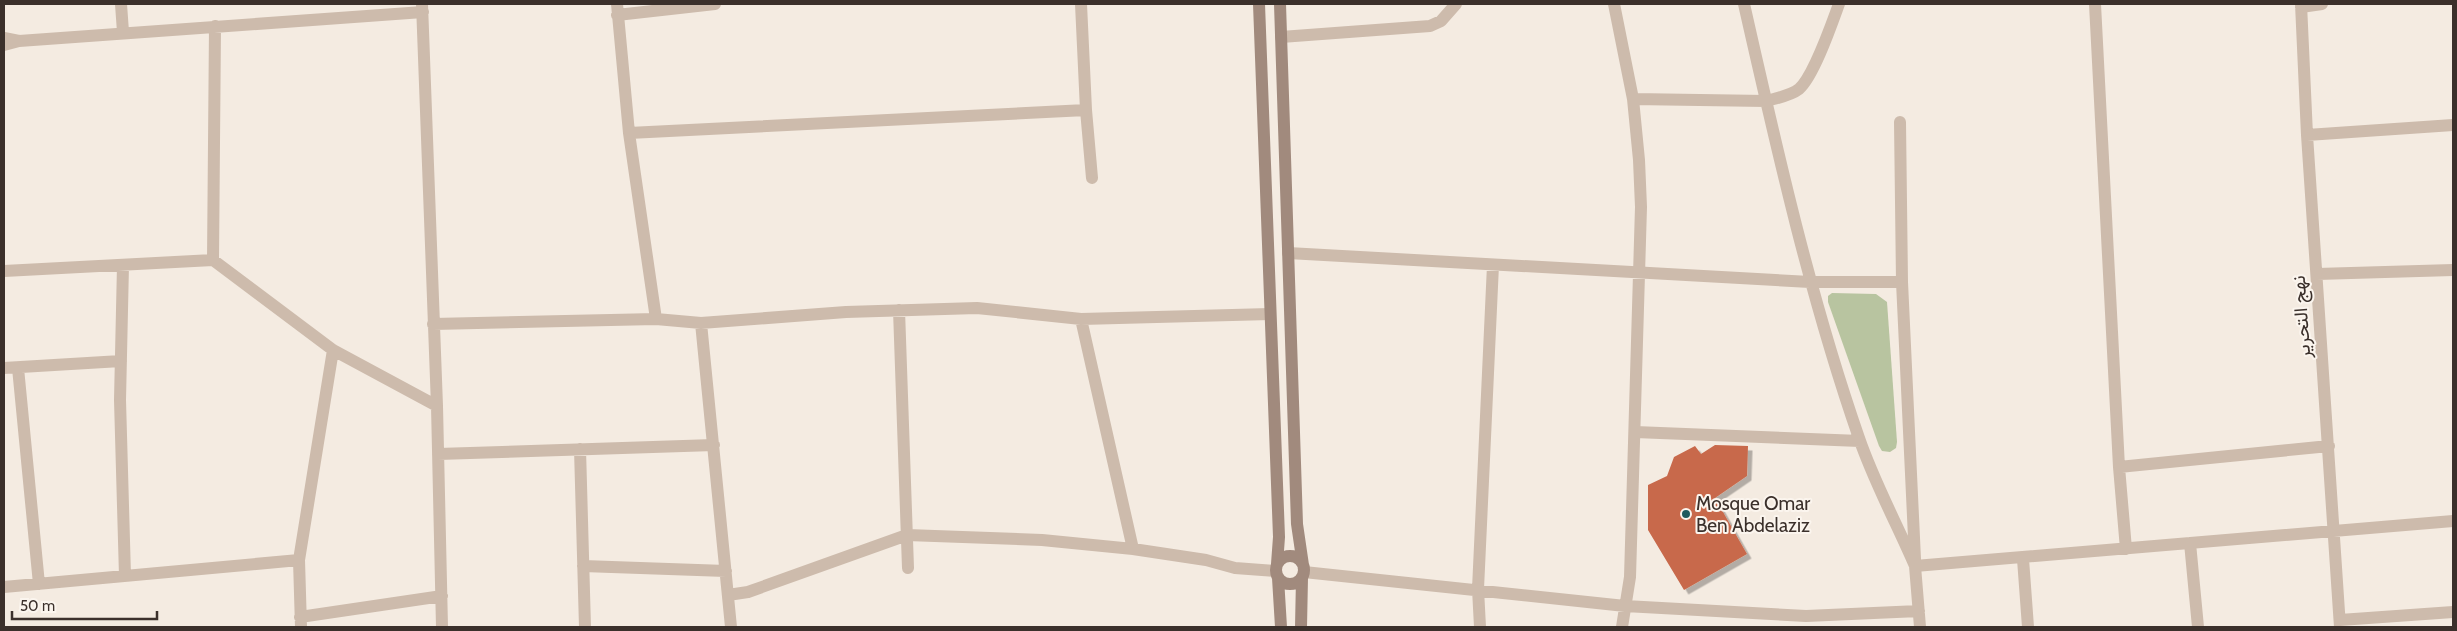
<svg xmlns="http://www.w3.org/2000/svg" width="2457" height="631" viewBox="0 0 2457 631" font-family="Cabin,Vazirmatn,sans-serif">
<style>
.green{fill:#b8c4a0}
.building{fill:#c8694b;filter:url(#shadow)}
.lines{fill:none;stroke-linecap:round;stroke-linejoin:round}
.street{stroke:#cdbbac;stroke-width:12}
.secondary{stroke:#a18a7d;stroke-width:12}
.poi-dot{fill:#1f5a5e;stroke:#fbf5ee;stroke-width:2}
.labels{text-anchor:middle;dominant-baseline:central;stroke-width:4;stroke-linejoin:round;paint-order:stroke}
.street-label{font-size:19px;fill:#3b302b;stroke:#fbf5ee}
.poi-label{font-size:19px;fill:#3b302b;stroke:#fbf5ee;text-anchor:start}
</style>
<defs>
<filter id="shadow"><feDropShadow dx="4.5" dy="4.5" stdDeviation="0" flood-color="#0004"/></filter>
</defs>
<rect width="100%" height="100%" fill="#f4ebe1"/>
<!-- green -->
<path class="green" d="M1832,293L1876,294L1887,302L1897,442L1896,448L1890,452L1882,451L1879,446L1828,302V296Z"/>
<!-- building -->
<path class="building" d="M1715,445L1748,446L1747,476L1715,498L1747,554L1684,590L1648,530V485L1667,476L1674,457L1695,446L1701,454Z"/>
<g class="lines">
<!-- street -->
<path class="street" d="M121,4L123,32
M422,4L437,406L442,627
M617,4L629,133L656,319
M1081,4L1086,110
M1614,4L1633,99L1639,160L1641,207L1630,577L1622,627
M1744,4C1777,150 1810,297 1859,438C1874,482 1897,524 1915,566
M2095,4L2119,467L2126,549
M2301,4L2307,135L2340,627
M2301,7L2322,4
M617,15L715,4
M1281,37L1430,26L1441,21L1456,4
M4,38L19,41L4,45
M19,41L423,12
M1633,99L1766,101C1777,98 1790,96 1799,89C1814,76 1832,23 1839,4
M1900,122L1902,282L1915,559
M629,133L1086,110L1092,178
M2307,135L2453,125
M1288,253L1810,282H1902
M213,260L215,26
M123,265L120,400L125,576
M4,271L213,260L333,350L437,406
M2317,274L2453,270
M899,310L908,568
M1081,319L1133,549
M701,323L731,627
M433,324L656,319L701,323L846,312L977,308L1081,319L1270,314
M4,368L121,361
M18,368L39,584
M1635,432L1860,441
M580,449L585,627
M438,454L714,445
M2119,467L2329,446
M2190,543L2198,627
M2023,559L2028,627
M299,560L333,350
M583,566L726,571
M1304,572L1625,606L1806,616L1919,611
M4,587L299,560L301,627
M728,595L748,592L907,535L1042,540L1133,549L1206,560L1235,568L1276,571
M300,617L442,596
M2340,620L2453,612
M1480,627L1478,589L1493,265
M1920,627L1915,566L2453,521"/>
<!-- secondary -->
<path class="secondary" d="M1259,4L1279,537L1277,564
M1280,4L1297,524L1303,565
M1276 570a14 14 0 1 1 28 0a14 14 0 1 1-28 0Z
M1278,578L1281,627
M1301,627L1302,578"/>
</g>
<!-- markers -->
<circle class="poi-dot" cx="1686" cy="514" r="5"/>
<g class="labels">
<!-- street labels -->
<g class="street-label">
<text transform="translate(2301 317) rotate(-94)">نهج التحرير</text>
</g>
<!-- poi labels -->
<g class="poi-label">
<text x="1696" y="503">Mosque Omar<tspan x="1696" dy="22">Ben Abdelaziz</tspan></text>
</g>
</g>
<!-- border -->
<rect width="2457" height="631" fill="none" stroke="#3b302b" stroke-width="10"/>
<!-- scale -->
<path d="M12 611v8h145v-8" fill="none" stroke="#3b302b" stroke-width="2.5"/>
<text x="20" y="611" font-size="15" fill="#3b302b" stroke="#fbf5ee" stroke-width="4" paint-order="stroke">50 m</text>
</svg>
